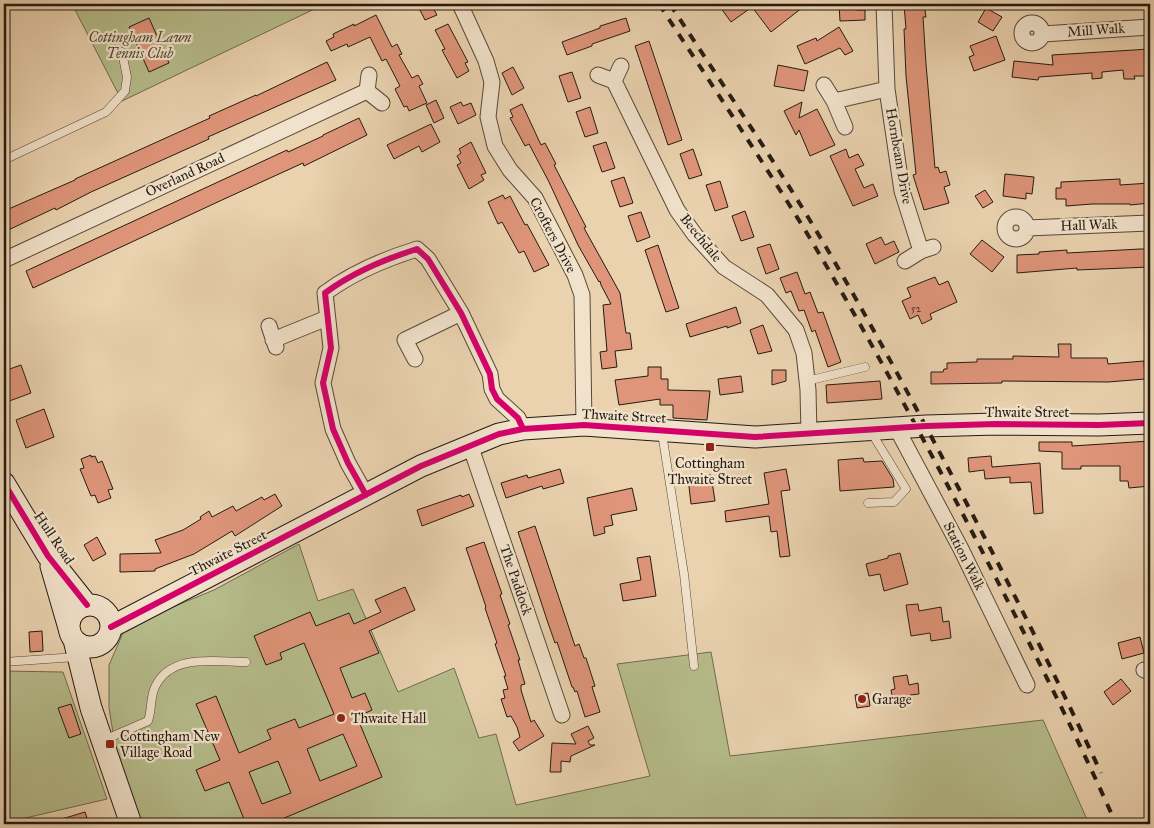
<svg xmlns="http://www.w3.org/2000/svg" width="1154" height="828" viewBox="0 0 1154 828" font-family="'IM FELL Great Primer',serif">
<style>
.green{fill:#b6bc8b;stroke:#6e6c4e}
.building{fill:#df957a;stroke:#251b12;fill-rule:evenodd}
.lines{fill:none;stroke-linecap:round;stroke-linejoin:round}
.lane-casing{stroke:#564939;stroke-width:9}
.street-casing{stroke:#564939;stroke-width:17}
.secondary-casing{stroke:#251b12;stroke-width:23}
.lane{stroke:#f1e2cb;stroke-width:8}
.street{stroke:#f1e2cb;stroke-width:15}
.secondary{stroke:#f1e2cb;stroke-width:21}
.rail{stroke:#251b12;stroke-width:4;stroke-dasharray:9 9;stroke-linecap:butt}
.cycleway-casing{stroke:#f1e2cb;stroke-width:9}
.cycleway{stroke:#d6006c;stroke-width:6}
.poi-dot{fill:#8f2418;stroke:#f1e2cb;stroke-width:2}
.labels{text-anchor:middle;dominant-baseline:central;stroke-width:4.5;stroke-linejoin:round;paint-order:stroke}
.number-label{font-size:11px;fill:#543a2c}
.street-label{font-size:14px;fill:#251b12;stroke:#f1e2cb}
.park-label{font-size:14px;font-style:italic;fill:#504b36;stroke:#f1e2cb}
.poi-label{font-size:14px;fill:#251b12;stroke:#f1e2cb;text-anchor:start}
</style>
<rect width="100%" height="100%" fill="#ead2af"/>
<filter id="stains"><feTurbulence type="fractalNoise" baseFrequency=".004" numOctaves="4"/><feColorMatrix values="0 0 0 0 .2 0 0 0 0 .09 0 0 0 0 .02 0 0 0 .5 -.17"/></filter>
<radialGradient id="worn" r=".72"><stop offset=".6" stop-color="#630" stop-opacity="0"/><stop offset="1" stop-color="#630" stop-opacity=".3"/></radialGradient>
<!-- green -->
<path class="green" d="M72,4H325L122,101Z
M299,544L318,601L353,589L398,692L454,668L479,738L496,734L516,805L650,776L617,664L711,652L730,756L1043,720L1089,824H142L119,770L109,708V665L126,626L214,590Z
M4,671L63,672L107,799L4,823Z"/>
<!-- building -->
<path class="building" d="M417,4H431L437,15L425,20Z
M718,4H807L771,32L752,7L731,22Z
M839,4H857V10H865V20L840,21Z
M904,4H924L926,17H923L926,64L935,168L938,167L940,173L946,171L950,185L944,187L949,203L924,210L913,175L916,174L906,76L904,29H906Z
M986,8L1002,17L993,31L978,22Z
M376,15L392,47L397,44L402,54L399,55L412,78L418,75L423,84L419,86L427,103L409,111L407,106L404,107L395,89L400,86L386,59L382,61L370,37L348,47L347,44L331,51L326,41L334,37L333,34L354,24V26Z
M149,18L169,63L149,72L129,27Z
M626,18L630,31L592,44V46L567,55L562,42L600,28V26Z
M448,24L468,62L465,63L469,71L457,78L442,50L445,49L435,30Z
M839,27L853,51L845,55L840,48L805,64L797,46L816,38L817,41Z
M996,36L1005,60L974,71L969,57L974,55L970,46Z
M649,41L682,140L668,145L635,46Z
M1150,49V76H1134L1135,79H1124L1123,70L1102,72V78L1092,79V73L1039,77L1038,80L1012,77L1014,61L1053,65L1052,55Z
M327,62L336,80L226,129L208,137L209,139L91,192L56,210L55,208L4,232V211L75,180V179L210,118L209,116L256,95V96Z
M778,65L808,71L804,91L774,86Z
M513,67L524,88L512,95L502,73Z
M572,72L581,98L568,102L559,76Z
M436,100L444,118L434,123L426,105Z
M461,102L463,106L471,103L476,115L458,124L450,107Z
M802,102L799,118L817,109L835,145L810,156L799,130L796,135L784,111Z
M522,104L541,145L545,143L556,164L554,165L586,227L584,228L620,293L626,333H630L632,349L615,351L617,367L602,369L600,352L607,351L603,305L611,304L601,285L600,281L599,282L578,245L549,182L529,144L525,146L510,118L513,117L510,110Z
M590,107L598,133L585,137L576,112Z
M359,118L367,135L304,166L303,163L222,200L33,288L26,271L287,150L288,152L323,136V135Z
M431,124L440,142L422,152L419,146L394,159L387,145Z
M471,142L486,173L481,175L484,180L469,189L457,165L461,163L457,156L461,153L459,149Z
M606,142L615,168L602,172L593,146Z
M693,149L702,175L689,179L680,154Z
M846,149L849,158L858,154L864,165L855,169L864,188L873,184L878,196L853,206L830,156Z
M1005,174L1034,177L1032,194L1026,193V199L1003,196Z
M624,177L633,203L620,207L611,181Z
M1120,179V185L1150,183V203L1130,205V204H1092L1066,206V199H1056V188H1061V182Z
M720,181L728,207L715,211L706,185Z
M985,190L993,202L983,208L975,196Z
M503,195L505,199L510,196L525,225L527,224L549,265L534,272L524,251L519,253L502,222L498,224L488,202Z
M745,211L754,237L741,241L732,216Z
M641,212L650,237L637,242L628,216Z
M881,237L885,245L894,241L899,252L875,264L866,244Z
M982,240L1004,257L992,272L970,254Z
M770,244L779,269L766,274L757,248Z
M658,245L679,308L666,312L645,250Z
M1140,249H1150V267L1077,270V268L1017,273V255L1039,254V252L1067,250V253Z
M797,272L805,294L810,292L818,313L823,312L841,362L828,367L815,330L812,332L804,310L799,311L791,291L786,293L780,278Z
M935,277L939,285L948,281L957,302L930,314L932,319L922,324L918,315L910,319L902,301L911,297L907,288Z
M736,307L741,323L727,328V326L690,337L686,324Z
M763,325L772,351L758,354L750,330Z
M1058,344H1071V358H1107L1108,364L1144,361L1145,379L1108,382L1002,381V383L931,384V372H943L944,369H947V363L977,362V359H1013V356L1059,357Z
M21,365L31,393L4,403V371Z
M648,367H661V379H668V390L710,391L707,420L673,418V405H660V399L619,405L615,380L648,376Z
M772,370H786V381L772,385Z
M741,376L743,392L720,395L718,379Z
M880,381L882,399L827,403L826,385Z
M44,409L54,437L26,448L16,420Z
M1150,441V486L1129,488L1128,481H1120V466H1081V469H1062V452L1039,451V442H1072V446Z
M91,455V457L95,456L98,463L102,461L113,489L108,490L111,498L98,503L95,495L91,496L80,469L84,468L81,459Z
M991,456L992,467L1040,463L1043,513L1034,514L1031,482L1010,483V477L985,479L984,470L969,472L968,458Z
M863,458L864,462L882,461L893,479L894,487L840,491L838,460Z
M560,469L564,483L543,489L542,486L506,498L501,483L527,475L528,478Z
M786,469L790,490L781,491L790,556L780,557L777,531L771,532L769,516L726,522L725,511L769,504L764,473Z
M711,475L715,501L691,504L688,478Z
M632,488L637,510L611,515L613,525L604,527L605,533L594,536L587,498Z
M275,494L282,506L235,536L232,531L194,554L155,569V571L120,572V554L161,553L155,540L183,530L201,519L200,517L209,511L212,517L233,506L236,511L262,497L264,500Z
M469,494L474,506L422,526L417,510L461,495L462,497Z
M535,526L575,646L579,644L584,658H586L595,686L592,687L600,712L585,717L577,691L575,692L573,687H572L557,642L555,643L547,620L518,532Z
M97,537L106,554L93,561L84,545Z
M484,542L502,594L500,595L510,624L508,625L520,660H518L525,684L521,685V690L531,722L534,720L544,736L519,751L513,742L520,737L517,727L511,716L507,717L501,699L505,698L503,690L508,689L504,676H506L495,644L497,643L485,608L486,607L466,548Z
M900,553L908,584L884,591L880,574L869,576L866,564L888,558V556Z
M650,556L656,596L623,601L620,584L641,580L637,558Z
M405,587L415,610L369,631L379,653L340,668L352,698L365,693L372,710L357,717L382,777L270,824H246L229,782L205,791L196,770L220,760L196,704L216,696L239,753L271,739L267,730L295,719L299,728L334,714L304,643L280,653L282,659L266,665L254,636L310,612L316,626L349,613L354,624L381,612L375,600ZM343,734L357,766L320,781L307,749ZM278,761L291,793L262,804L249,772Z
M918,604L919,611L941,607L943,622L949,621L951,638L931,641L930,633L911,636L906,605Z
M42,631L43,651L30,652L29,632Z
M1140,637L1144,653L1122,659L1118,643Z
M907,675L909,685L918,683L919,694L910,695L911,698L893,700L891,690L895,689L893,677Z
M1121,679L1131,691L1113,705L1104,692Z
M868,693L870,706L857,708L855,695Z
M71,704L81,734L69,738L58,708Z
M588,726L594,738L588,741L590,745H595L571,756L570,762L561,761V772H550L552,743L576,744L571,734Z
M85,812L89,824H53L52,822Z"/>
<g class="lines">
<defs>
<path id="lane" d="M4,160L106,112L125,91L127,77L122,52
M807,381L865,367
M662,433L684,574L694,666
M868,503L894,502L906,489L871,432
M4,662L76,657
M104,740L148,721C152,710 150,697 155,687C171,653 215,662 246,662"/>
<path id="street" d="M460,4L486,61L492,82L488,117L495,146L510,170L535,198L575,275L582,295L584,425
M884,4L887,89L902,191L921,251
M1022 33a10 10 0 1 1 20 0a10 10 0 1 1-20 0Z
M1043,34L1150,27
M369,75L367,91L382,103
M598,75L614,81L621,66
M614,81L677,210L695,235L724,267L767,295L796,330L804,353L808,390L809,435
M824,85L834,101L845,127
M834,101L887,89
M1005 228a11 11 0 1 1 22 0a11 11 0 1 1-22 0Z
M1027,228L1150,223
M4,260L367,91
M905,261L921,251L933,247
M269,326L276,347
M273,340L327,318
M415,359L405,340L461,313
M897,429L961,549L1027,685
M470,445L562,715
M366,495L348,463L333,429L323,383L331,348L325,293C352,273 385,259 417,249L428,259L461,313L490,374L492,389L497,399L518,418L523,429
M1144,670L1150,672"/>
<path id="secondary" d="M4,483L48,556L87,605
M51,566L69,628
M69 626a21 21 0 1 1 42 0a21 21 0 1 1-42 0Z
M111,627L421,466L499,434L523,429L584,425L755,437L926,426L996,424L1099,425L1150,423
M74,640L91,708L131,824"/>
</defs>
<!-- lane casing -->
<use href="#lane" class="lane-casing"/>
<!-- street casing -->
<use href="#street" class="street-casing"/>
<!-- secondary casing -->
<use href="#secondary" class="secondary-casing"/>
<!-- lane -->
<use href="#lane" class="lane"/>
<!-- street -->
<use href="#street" class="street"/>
<!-- secondary -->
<use href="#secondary" class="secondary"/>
<!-- rail -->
<path class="rail" d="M659,4C708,79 758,154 805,230C863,326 916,425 968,524C1019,623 1071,722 1116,824
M670,4C718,78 768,151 814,227C865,312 912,400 958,487C1008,581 1056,676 1101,773"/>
<defs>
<path id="cycleway" d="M4,483L48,556L87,605
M366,495L348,463L333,429L323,383L331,348L325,293C352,273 385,259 417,249L428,259L461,313L490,374L492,389L497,399L518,418L523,429
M111,627L421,466L499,434L523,429L584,425L755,437L926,426L996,424L1099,425L1150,423"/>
</defs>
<!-- cycleway casing -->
<use href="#cycleway" class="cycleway-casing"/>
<!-- cycleway -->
<use href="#cycleway" class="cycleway"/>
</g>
<!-- markers -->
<g class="poi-dot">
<rect x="705" y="442" width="10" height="10" rx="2.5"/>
<circle cx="862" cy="699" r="5"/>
<circle cx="341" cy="718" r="5"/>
<rect x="105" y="739" width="10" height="10" rx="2.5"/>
</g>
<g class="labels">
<!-- number labels -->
<g class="number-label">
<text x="916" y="308">52</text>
</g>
<!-- street labels -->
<g class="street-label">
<text transform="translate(1096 30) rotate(-4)">Mill Walk</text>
<text transform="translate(899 156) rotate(80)">Hornbeam Drive</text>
<text transform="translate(185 175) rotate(-25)">Overland Road</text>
<text transform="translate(1089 225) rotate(-2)">Hall Walk</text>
<text transform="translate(553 235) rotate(62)">Crofters Drive</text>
<text transform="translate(701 238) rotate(51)">Beechdale</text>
<text x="1027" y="412">Thwaite Street</text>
<text transform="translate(624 416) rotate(3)">Thwaite Street</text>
<text transform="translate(54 538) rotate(56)">Hull Road</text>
<text transform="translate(228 553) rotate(-27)">Thwaite Street</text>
<text transform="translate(964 556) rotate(63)">Station Walk</text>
<text transform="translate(516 580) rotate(71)">The Paddock</text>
</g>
<!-- park labels -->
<g class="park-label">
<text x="140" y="37">Cottingham Lawn<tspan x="140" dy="16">Tennis Club</tspan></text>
</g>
<!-- poi labels -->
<g class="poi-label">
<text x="710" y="463" text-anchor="middle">Cottingham<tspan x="710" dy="16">Thwaite Street</tspan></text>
<text x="872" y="699">Garage</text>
<text x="351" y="718">Thwaite Hall</text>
<text x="120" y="736">Cottingham New<tspan x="120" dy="16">Village Road</tspan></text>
</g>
</g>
<!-- margin -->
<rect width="1154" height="828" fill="none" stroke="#ead2af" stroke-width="20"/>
<rect x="5" y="5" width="1144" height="818" fill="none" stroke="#251b12" stroke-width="2.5"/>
<rect x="10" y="10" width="1134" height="808" fill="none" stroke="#251b12"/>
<rect width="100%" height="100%" filter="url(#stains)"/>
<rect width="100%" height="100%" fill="url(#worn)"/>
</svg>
